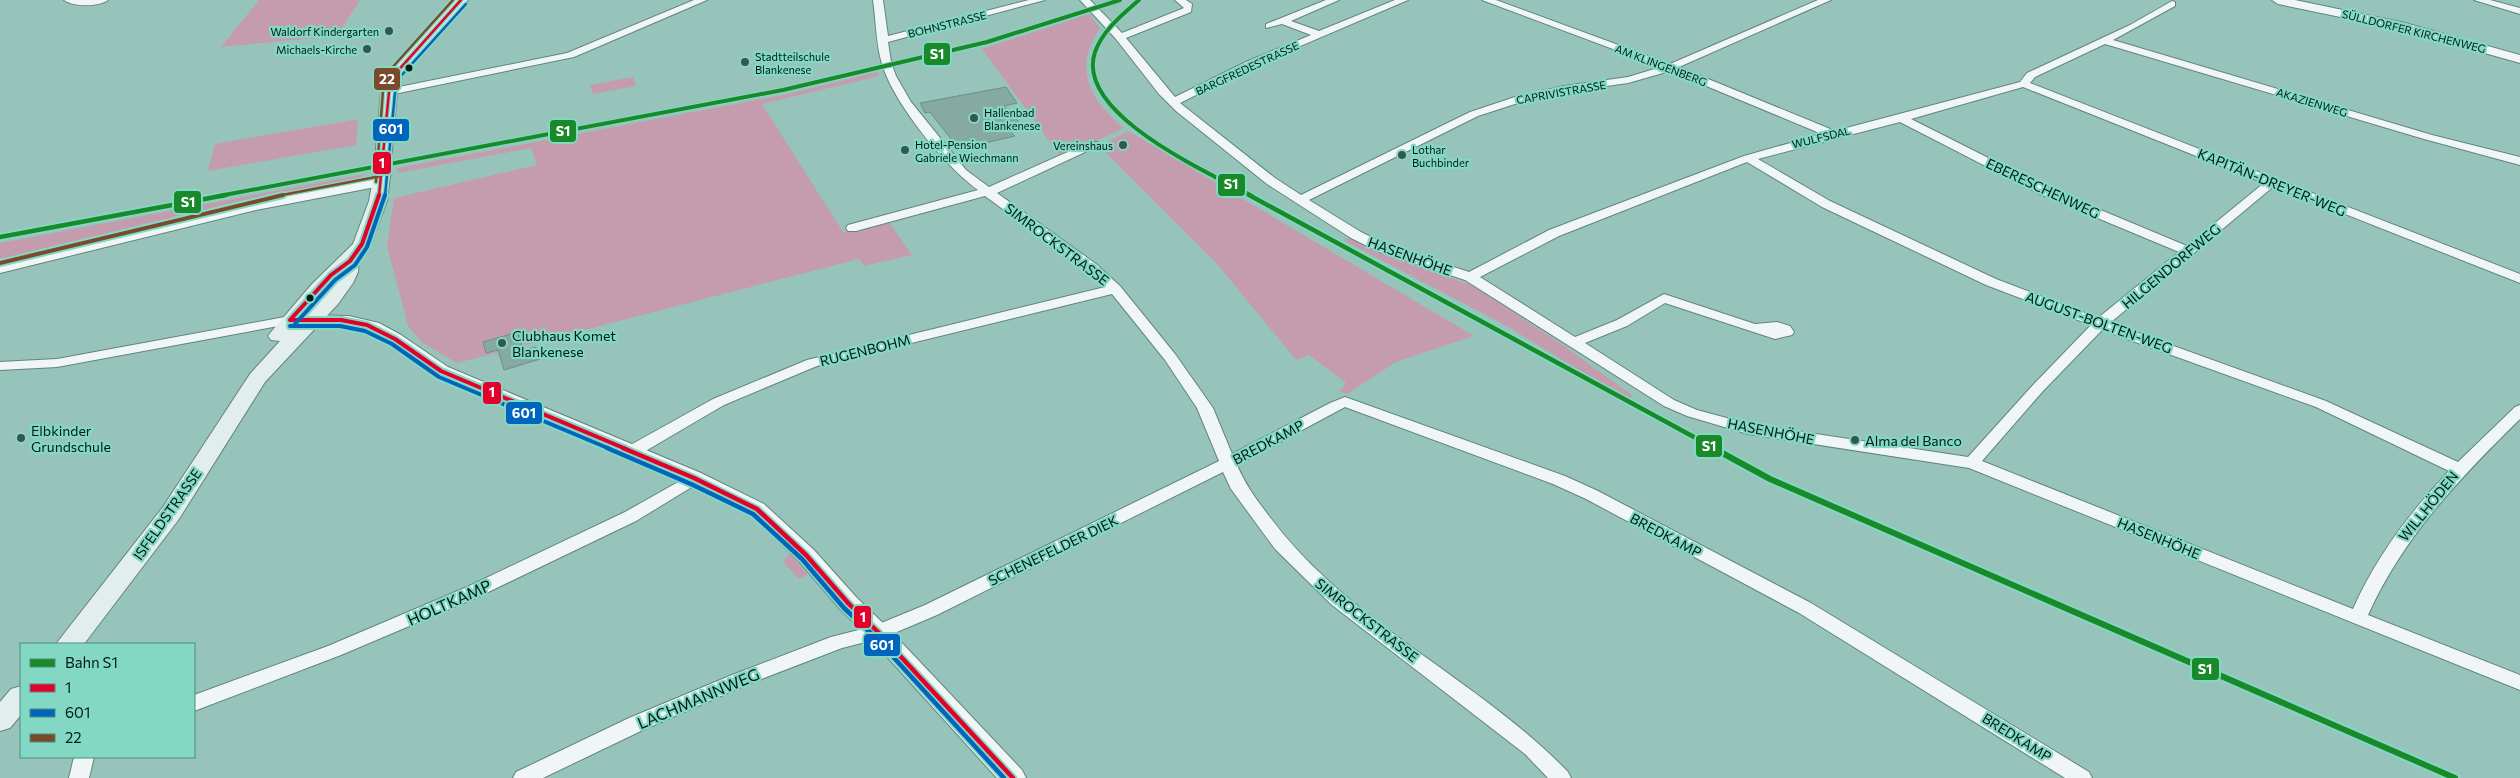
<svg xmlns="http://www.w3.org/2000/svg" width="2520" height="778" viewBox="0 0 2520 778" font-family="Commissioner,sans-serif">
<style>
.green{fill:#c49cae}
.building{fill:#86aaa2;stroke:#698f87}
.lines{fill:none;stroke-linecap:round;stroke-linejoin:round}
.minor-casing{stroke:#63847c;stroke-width:2}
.tertiary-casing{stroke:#63847c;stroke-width:2}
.secondary-casing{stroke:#63847c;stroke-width:2}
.minor{fill:#eff6f5;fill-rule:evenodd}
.tertiary{fill:#eff6f5;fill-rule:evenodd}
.secondary{fill:#e2eeeb;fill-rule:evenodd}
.bus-1-far2-casing{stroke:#83d8c4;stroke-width:5}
.bus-1-far1-casing{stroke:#83d8c4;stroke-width:8}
.bus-1-casing{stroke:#83d8c4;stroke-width:8}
.bus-2-far2-casing{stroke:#83d8c4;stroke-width:5}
.bus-2-far1-casing{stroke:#83d8c4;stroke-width:8}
.bus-2-casing{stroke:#83d8c4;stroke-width:8}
.bus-3-far1-casing{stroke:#83d8c4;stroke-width:5}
.bus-3-casing{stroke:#83d8c4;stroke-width:8}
.bus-1-far2{stroke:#e4002b;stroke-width:2.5}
.bus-1-far1{stroke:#e4002b;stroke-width:4}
.bus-1{stroke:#e4002b;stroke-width:4.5}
.bus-2-far2{stroke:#0065bd;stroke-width:2.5}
.bus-2-far1{stroke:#0065bd;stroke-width:4}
.bus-2{stroke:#0065bd;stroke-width:4.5}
.bus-3-far1{stroke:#7a4b2a;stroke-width:2.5}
.bus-3{stroke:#7a4b2a;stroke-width:4}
.rail-1-far2-casing{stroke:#83d8c4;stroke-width:6}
.rail-1-far1-casing{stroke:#83d8c4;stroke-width:8}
.rail-1-casing{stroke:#83d8c4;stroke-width:10}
.rail-1-far2{stroke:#188a29;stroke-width:4}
.rail-1-far1{stroke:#188a29;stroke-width:4.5}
.rail-1{stroke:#188a29;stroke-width:6}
.poi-dot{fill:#36564f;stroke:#83d8c4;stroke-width:2}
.bus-dot{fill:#011b16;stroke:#83d8c4;stroke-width:2}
.labels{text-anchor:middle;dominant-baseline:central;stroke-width:4.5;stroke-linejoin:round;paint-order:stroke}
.far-street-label{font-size:11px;fill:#011b16;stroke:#83d8c4}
.far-poi-label{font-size:11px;fill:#011b16;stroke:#83d8c4;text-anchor:start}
.street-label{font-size:14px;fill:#011b16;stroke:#83d8c4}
.poi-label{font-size:14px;fill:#011b16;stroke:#83d8c4;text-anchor:start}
.near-street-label{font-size:16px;fill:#011b16;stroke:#83d8c4}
.line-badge{stroke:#83d8c4;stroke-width:2}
.badge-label{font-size:14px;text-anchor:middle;font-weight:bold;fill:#fff}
</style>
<rect width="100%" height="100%" fill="#97c4ba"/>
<!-- green -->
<path class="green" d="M259,0H360L337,36L221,47Z
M1089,14L1100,28C1073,69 1089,99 1124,128L1061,157L982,49Z
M877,72L879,76L762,104L843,232L888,221L912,255L864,266L859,259L457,363L421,342L408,326L387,246L394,198L537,165L531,148L397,173L398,168L788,94Z
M633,77L636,86L593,94L590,85Z
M358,119L356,145L208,171L215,144Z
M1128,131L1474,336L1396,362L1347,394L1339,391L1346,383L1309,355L1296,360L1218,265L1099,146Z
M365,174L358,179L346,183L258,201L0,264V243Z
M1350,238L1363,246L1473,286L1563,345L1633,396L1626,399L1505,325L1343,240Z
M790,553L808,575L799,579L783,562Z"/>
<!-- building -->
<path class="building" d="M1006,87L1017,103L1004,106L1019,122L1005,126L1015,136L959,149L930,112L925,113L920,103Z
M518,332L523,350L536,347L540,359L504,370L498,350L486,353L483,342Z"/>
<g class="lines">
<defs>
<path id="minor" d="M64,0H108C99,7 73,7 64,0Z
M694,0H707L574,57L389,95L384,92L389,89L567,53Z
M873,0H883L888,36L1029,0H1045L888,42L891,62L896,76L911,102L966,170L989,187L1090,142H1098V146L997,193L1096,264L1120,286L1175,354L1213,408L1232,454L1330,403L1345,397L1565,476L1598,491L1811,603L2089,772L2092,778H2065L1799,613L1586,499L1553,484L1345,407L1237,465C1245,484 1256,499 1269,516C1348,623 1477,678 1568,772L1571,778H1548L1525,754L1332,605L1275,549L1231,489L1223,472L937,615L885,637L842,648L746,685L643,730L543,778H513L516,772L629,718L732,675L831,637L874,626L925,605L1219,461L1197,408L1165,360L1112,294L817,366L724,405L637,456H625L623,452L625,448L713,399L807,360L1105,287L1086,270L985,196L856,231H848L846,228L848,225L978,190C945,166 894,104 882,64C876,44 876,21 873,0Z
M1080,0H1090L1122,33L1184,8L1175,0H1186L1192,4L1191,12L1126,38L1175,97L1248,61L1311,35L1282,24L1266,28V24L1326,0H1339L1291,21L1319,31L1395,0H1408L1256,65L1180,103L1275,178L1301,195L1470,112L1515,97L1564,86L1628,77L1661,67L1482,0H1496L1670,64L1818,0H1831L1679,67L1835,131L2020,82L2027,73L2130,25L2172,1L2175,2V6L2113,40L2432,135L2520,157V165L2424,139L2105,44L2035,77L2030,83L2520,274V283L2274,186L2110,323L2326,401L2458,462L2515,407L2520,405V419C2460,478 2403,537 2368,615L2520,675V690L1969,468L1748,434L1687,416L1664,406L1465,280L1377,251L1351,238L1267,184L1176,111L1159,94L1116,39ZM1670,71L1822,134L1744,156L1549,230L1469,272L1387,245L1361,232L1309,200L1478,116L1518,103L1564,92L1628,83ZM2023,87L2264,183L2187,246L2048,188L1911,119ZM1900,122L2040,194L2179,252L2098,318L1996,279L1830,201L1758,159ZM1747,162L1822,207L1986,285L2091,325L2033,385L1968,457L1749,424L1697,410L1674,400L1585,343L1627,326L1665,303L1775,339L1792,335L1794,332L1790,326L1777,322L1755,324L1664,294L1617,320L1575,337L1480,277L1559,236ZM2102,330L2316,407L2449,471C2410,512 2376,557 2353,609L1982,461L2043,391Z
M2474,0H2490L2520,8V14Z
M382,178L386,179V185L256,210L0,273V265L256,202Z
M290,316L295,317L297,320L295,323L57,367L0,370V362L57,359Z
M694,473L700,474L702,478L700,482L636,521L480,596L341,655L194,711V695L328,646L467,587L625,512Z
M74,757H94L89,778H69Z"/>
<path id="tertiary" d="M2272,0H2295L2405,23L2520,55V63L2403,30L2278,4Z
M298,315L349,316L379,323L401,335L448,367L701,473L764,504L814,550L857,598L886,626L1022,770L1026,778H997L870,638L841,610L798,560L750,514L687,483L434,375L389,343L367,331L349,326L292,324L289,320L292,316Z"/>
<path id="secondary" d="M454,0H468L403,74L397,92L391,160L387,164L391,168L387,201L371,244L359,260L358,272L353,283L338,304L265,382L179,519L84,644H56L163,507L250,374L280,341L271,340L268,336L271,332L312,284L353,244L369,201L375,168L379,164L375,160L381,92L389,73Z
M21,686V715L10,728L0,731V702L11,689Z"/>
</defs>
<!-- minor casing -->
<use href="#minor" class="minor-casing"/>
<!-- tertiary casing -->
<use href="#tertiary" class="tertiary-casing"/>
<!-- secondary casing -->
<use href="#secondary" class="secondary-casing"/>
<!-- minor -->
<use href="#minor" class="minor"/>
<!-- tertiary -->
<use href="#tertiary" class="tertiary"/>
<!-- secondary -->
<use href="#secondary" class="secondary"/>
<defs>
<path id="bus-1-far2" d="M379,196L389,92L396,73L461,0"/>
<path id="bus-1-far1" d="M290,320H341L367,325L395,339L441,371L626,449
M290,320L331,275L350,261L362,244L379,195"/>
<path id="bus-1" d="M623,448L694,478L757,509L806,555L849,604L878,632L1013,778"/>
<path id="bus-2-far2" d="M385,196L395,93L401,76L466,4"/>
<path id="bus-2-far1" d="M295,324L335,280L355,265L367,247L385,195
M290,326H340L365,331L392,344L439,377L610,449"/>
<path id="bus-2" d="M607,448L691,484L753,514L802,559L844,608L874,636L1004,778"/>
<path id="bus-3-far1" d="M376,182L383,91L390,70L453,0
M277,196L381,176"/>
<path id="bus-3" d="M0,263L283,195"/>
</defs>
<!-- bus-1-far2 casing -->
<use href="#bus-1-far2" class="bus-1-far2-casing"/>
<!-- bus-1-far1 casing -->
<use href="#bus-1-far1" class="bus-1-far1-casing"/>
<!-- bus-1 casing -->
<use href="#bus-1" class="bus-1-casing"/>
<!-- bus-2-far2 casing -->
<use href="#bus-2-far2" class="bus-2-far2-casing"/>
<!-- bus-2-far1 casing -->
<use href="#bus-2-far1" class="bus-2-far1-casing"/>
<!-- bus-2 casing -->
<use href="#bus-2" class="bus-2-casing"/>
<!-- bus-3-far1 casing -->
<use href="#bus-3-far1" class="bus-3-far1-casing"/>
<!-- bus-3 casing -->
<use href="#bus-3" class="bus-3-casing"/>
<!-- bus-1-far2 -->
<use href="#bus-1-far2" class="bus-1-far2"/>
<!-- bus-1-far1 -->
<use href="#bus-1-far1" class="bus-1-far1"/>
<!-- bus-1 -->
<use href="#bus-1" class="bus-1"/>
<!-- bus-2-far2 -->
<use href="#bus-2-far2" class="bus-2-far2"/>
<!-- bus-2-far1 -->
<use href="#bus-2-far1" class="bus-2-far1"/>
<!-- bus-2 -->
<use href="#bus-2" class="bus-2"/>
<!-- bus-3-far1 -->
<use href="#bus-3-far1" class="bus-3-far1"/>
<!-- bus-3 -->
<use href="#bus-3" class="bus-3"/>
<defs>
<path id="rail-1-far2" d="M1139,0C1122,15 1103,30 1095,52C1074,114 1210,173 1252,196
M219,196L783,90L987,42L1120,0"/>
<path id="rail-1-far1" d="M1249,195L1716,449
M0,237L226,195"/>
<path id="rail-1" d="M1713,448L1770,479L2455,778"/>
</defs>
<!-- rail-1-far2 casing -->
<use href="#rail-1-far2" class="rail-1-far2-casing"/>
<!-- rail-1-far1 casing -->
<use href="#rail-1-far1" class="rail-1-far1-casing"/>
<!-- rail-1 casing -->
<use href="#rail-1" class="rail-1-casing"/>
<!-- rail-1-far2 -->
<use href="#rail-1-far2" class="rail-1-far2"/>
<!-- rail-1-far1 -->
<use href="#rail-1-far1" class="rail-1-far1"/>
<!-- rail-1 -->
<use href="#rail-1" class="rail-1"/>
</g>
<!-- markers -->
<g class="poi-dot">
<circle cx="389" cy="31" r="5"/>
<circle cx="367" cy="49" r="5"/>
<circle cx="745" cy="62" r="5"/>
<circle cx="974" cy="118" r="5"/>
<circle cx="1123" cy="145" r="5"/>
<circle cx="905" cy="150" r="5"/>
<circle cx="1402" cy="155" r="5"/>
<circle cx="502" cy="343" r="5"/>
<circle cx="21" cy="438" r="5"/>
<circle cx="1855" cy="440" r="5"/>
</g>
<g class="bus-dot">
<circle cx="409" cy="68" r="4.5"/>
<circle cx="310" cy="298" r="4.5"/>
</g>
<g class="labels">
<!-- far-street labels -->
<g class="far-street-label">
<text transform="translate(947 24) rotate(-14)">BOHNSTRASSE</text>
<text transform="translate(2414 31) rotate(14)">SÜLLDORFER KIRCHENWEG</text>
<text transform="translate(1661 65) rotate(21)">AM KLINGENBERG</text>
<text transform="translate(1247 68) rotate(-25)">BARGFREDESTRASSE</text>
<text transform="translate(1561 92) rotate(-10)">CAPRIVISTRASSE</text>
<text transform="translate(2312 102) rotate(17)">AKAZIENWEG</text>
<text transform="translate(1821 137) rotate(-14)">WULFSDAL</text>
</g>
<!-- far-poi labels -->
<g class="far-poi-label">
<text x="379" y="31" text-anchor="end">Waldorf Kindergarten</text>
<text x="357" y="49" text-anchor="end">Michaels-Kirche</text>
<text x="755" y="56">Stadtteilschule<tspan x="755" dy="13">Blankenese</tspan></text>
<text x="984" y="112">Hallenbad<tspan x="984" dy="13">Blankenese</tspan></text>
<text x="915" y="144">Hotel-Pension<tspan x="915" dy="13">Gabriele Wiechmann</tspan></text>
<text x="1113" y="145" text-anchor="end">Vereinshaus</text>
<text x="1412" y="149">Lothar<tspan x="1412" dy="13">Buchbinder</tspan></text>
</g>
<!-- street labels -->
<g class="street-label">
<text transform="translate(2272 182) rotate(22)">KAPITÄN-DREYER-WEG</text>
<text transform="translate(2043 188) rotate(25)">EBERESCHENWEG</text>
<text transform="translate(1057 244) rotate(37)">SIMROCKSTRASSE</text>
<text transform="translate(1410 256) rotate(20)">HASENHÖHE</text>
<text transform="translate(2171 266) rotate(-40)">HILGENDORFWEG</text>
<text transform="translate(2099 322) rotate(20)">AUGUST-BOLTEN-WEG</text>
<text transform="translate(865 350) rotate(-14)">RUGENBOHM</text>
<text transform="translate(1771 431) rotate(11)">HASENHÖHE</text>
<text transform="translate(1268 442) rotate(-28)">BREDKAMP</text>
<text transform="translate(2428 506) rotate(-51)">WILLHÖDEN</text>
<text transform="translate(167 514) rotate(-55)">ISFELDSTRASSE</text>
<text transform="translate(1666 535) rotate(28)">BREDKAMP</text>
<text transform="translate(2159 538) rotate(22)">HASENHÖHE</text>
<text transform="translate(1053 550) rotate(-26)">SCHENEFELDER DIEK</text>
<text transform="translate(1367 620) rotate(38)">SIMROCKSTRASSE</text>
<text transform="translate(2017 737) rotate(32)">BREDKAMP</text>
</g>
<!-- poi labels -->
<g class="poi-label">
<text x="512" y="335">Clubhaus Komet<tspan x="512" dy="16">Blankenese</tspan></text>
<text x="31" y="430">Elbkinder<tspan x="31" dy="16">Grundschule</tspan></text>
<text x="1865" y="440">Alma del Banco</text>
</g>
<!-- near-street labels -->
<g class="near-street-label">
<text transform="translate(449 602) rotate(-24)">HOLTKAMP</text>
<text transform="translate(698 698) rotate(-23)">LACHMANNWEG</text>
</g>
</g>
<g class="line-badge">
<rect x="923" y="42" width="28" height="24" rx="5" fill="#188a29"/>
<rect x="373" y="67" width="28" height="24" rx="5" fill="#7a4b2a"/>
<rect x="372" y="118" width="38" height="24" rx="5" fill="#0065bd"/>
<rect x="549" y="119" width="28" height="24" rx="5" fill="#188a29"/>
<rect x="372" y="151" width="20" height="24" rx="5" fill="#e4002b"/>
<rect x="1217" y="173" width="29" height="24" rx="5" fill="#188a29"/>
<rect x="173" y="190" width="29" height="24" rx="5" fill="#188a29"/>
<rect x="482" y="381" width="20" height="24" rx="5" fill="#e4002b"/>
<rect x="505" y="401" width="38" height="24" rx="5" fill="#0065bd"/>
<rect x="1695" y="434" width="28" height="24" rx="5" fill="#188a29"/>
<rect x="853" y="605" width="19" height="24" rx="5" fill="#e4002b"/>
<rect x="863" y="633" width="38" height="24" rx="5" fill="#0065bd"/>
<rect x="2191" y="657" width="29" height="24" rx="5" fill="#188a29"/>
</g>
<g class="badge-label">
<text x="937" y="59">S1</text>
<text x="387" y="84">22</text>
<text x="391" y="134">601</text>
<text x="563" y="136">S1</text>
<text x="382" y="168">1</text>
<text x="1231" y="189">S1</text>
<text x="188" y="207">S1</text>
<text x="492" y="397">1</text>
<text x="524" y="418">601</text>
<text x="1709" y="451">S1</text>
<text x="863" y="622">1</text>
<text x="882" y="650">601</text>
<text x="2205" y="674">S1</text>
</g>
<!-- legend -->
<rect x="20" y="643" width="175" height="115" fill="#83d8c4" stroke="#4f8c7e"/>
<rect x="30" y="659" width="25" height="8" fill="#188a29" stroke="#4f8c7e"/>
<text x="65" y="668" font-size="15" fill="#011b16">Bahn S1</text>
<rect x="30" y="684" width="25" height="8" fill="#e4002b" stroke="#4f8c7e"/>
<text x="65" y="693" font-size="15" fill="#011b16">1</text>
<rect x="30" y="709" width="25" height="8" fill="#0065bd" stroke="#4f8c7e"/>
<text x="65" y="718" font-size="15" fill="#011b16">601</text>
<rect x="30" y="734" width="25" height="8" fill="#7a4b2a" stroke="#4f8c7e"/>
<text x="65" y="743" font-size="15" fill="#011b16">22</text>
</svg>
